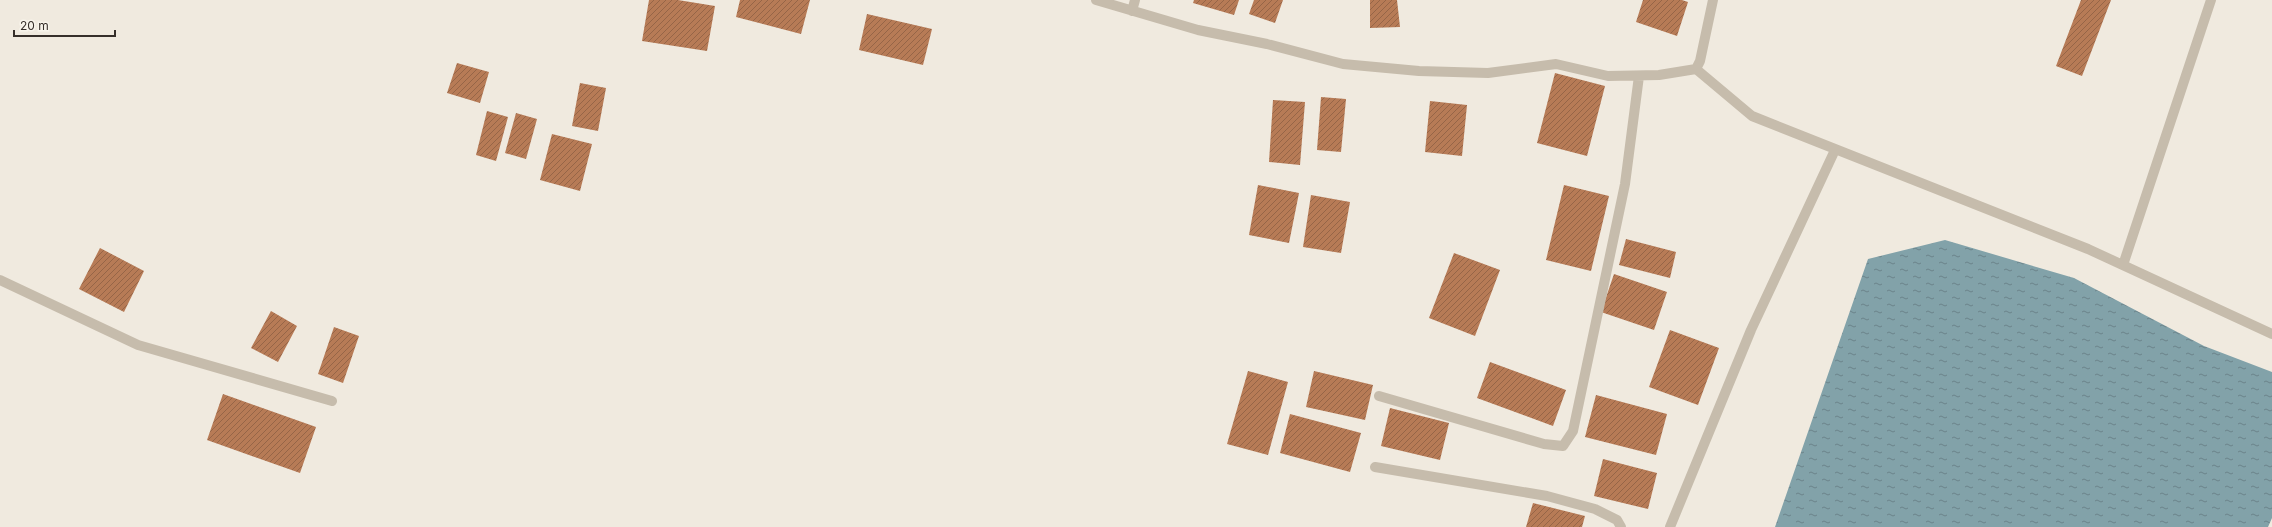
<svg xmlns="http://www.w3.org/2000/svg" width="2272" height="527" viewBox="0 0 2272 527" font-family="Inter,sans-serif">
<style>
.water{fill:url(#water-ripples)}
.building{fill:url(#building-hatch)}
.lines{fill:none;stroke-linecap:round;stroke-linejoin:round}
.minor{stroke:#c6bcac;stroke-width:10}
</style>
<defs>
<pattern id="water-ripples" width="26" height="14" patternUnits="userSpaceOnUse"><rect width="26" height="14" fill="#82a2a9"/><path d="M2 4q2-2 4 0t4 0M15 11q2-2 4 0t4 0" fill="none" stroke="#6b848a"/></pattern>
<pattern id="building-hatch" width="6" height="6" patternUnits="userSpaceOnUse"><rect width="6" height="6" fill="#b77b56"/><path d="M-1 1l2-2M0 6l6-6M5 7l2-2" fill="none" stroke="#966547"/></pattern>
</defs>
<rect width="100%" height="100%" fill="#f0eadf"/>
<!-- water -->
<path class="water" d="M1945,240L2074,278L2204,346L2272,372V518L2268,527H1775L1868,259Z"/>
<!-- building -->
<path class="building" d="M649,0H678L715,6L707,51L642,41Z
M740,0H810L801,34L736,17Z
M1194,0H1239L1234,15L1193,3Z
M1254,0H1283L1275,23L1249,14Z
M1370,0H1397L1400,27L1370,28Z
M1643,0H1682L1688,2L1677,36L1636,22Z
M2081,0H2111L2082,76L2056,66Z
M867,14L932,29L923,65L859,50Z
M457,63L489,72L480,103L447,93Z
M1555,73L1605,86L1587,156L1537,143Z
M580,83L606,88L598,131L572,126Z
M1321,97L1346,99L1341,152L1317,150Z
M1273,100L1305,102L1300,165L1269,162Z
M1430,101L1467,105L1462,156L1425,152Z
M487,111L508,117L496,161L476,155Z
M516,113L537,119L526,159L505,153Z
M552,134L592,144L580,191L540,180Z
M1258,185L1299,193L1289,243L1249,235Z
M1564,185L1609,196L1591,271L1546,260Z
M1311,195L1350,202L1341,253L1303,247Z
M1626,239L1676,252L1670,278L1619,265Z
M100,248L144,271L124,312L79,289Z
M1454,253L1500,270L1475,336L1429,318Z
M1614,274L1667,292L1654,330L1601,312Z
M271,311L297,326L278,362L251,348Z
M334,327L359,336L343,383L318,374Z
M1670,330L1719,348L1698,405L1649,387Z
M1490,362L1566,390L1553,426L1477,398Z
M1248,371L1288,382L1268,455L1227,444Z
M1314,371L1373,385L1365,420L1306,407Z
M223,394L316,427L300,473L207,440Z
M1596,395L1667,414L1656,455L1585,437Z
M1390,408L1449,423L1440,460L1381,446Z
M1290,414L1361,433L1350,472L1280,453Z
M1603,459L1657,473L1648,509L1594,496Z
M1533,503L1585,516L1582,527H1526Z"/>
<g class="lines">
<!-- minor -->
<path class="minor" d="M1096,0L1198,30L1267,44L1343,64L1419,71L1488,73L1556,64L1608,76L1659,75L1696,69
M1713,0L1700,61L1696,69L1752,116L2088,249L2272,334
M1132,11L1135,0
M2123,265L2211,0
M0,280L138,345L332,401
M1379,396L1544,444L1563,446L1573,431L1625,184L1639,76
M1375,467L1547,496L1595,509L1617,520L1621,527
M1670,527L1751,330L1835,150"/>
</g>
<!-- scale -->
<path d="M14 30v6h101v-6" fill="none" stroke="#362f2a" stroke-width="2"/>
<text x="20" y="30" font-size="12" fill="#362f2a" stroke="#f8f4eb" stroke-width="3" paint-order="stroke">20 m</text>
</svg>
